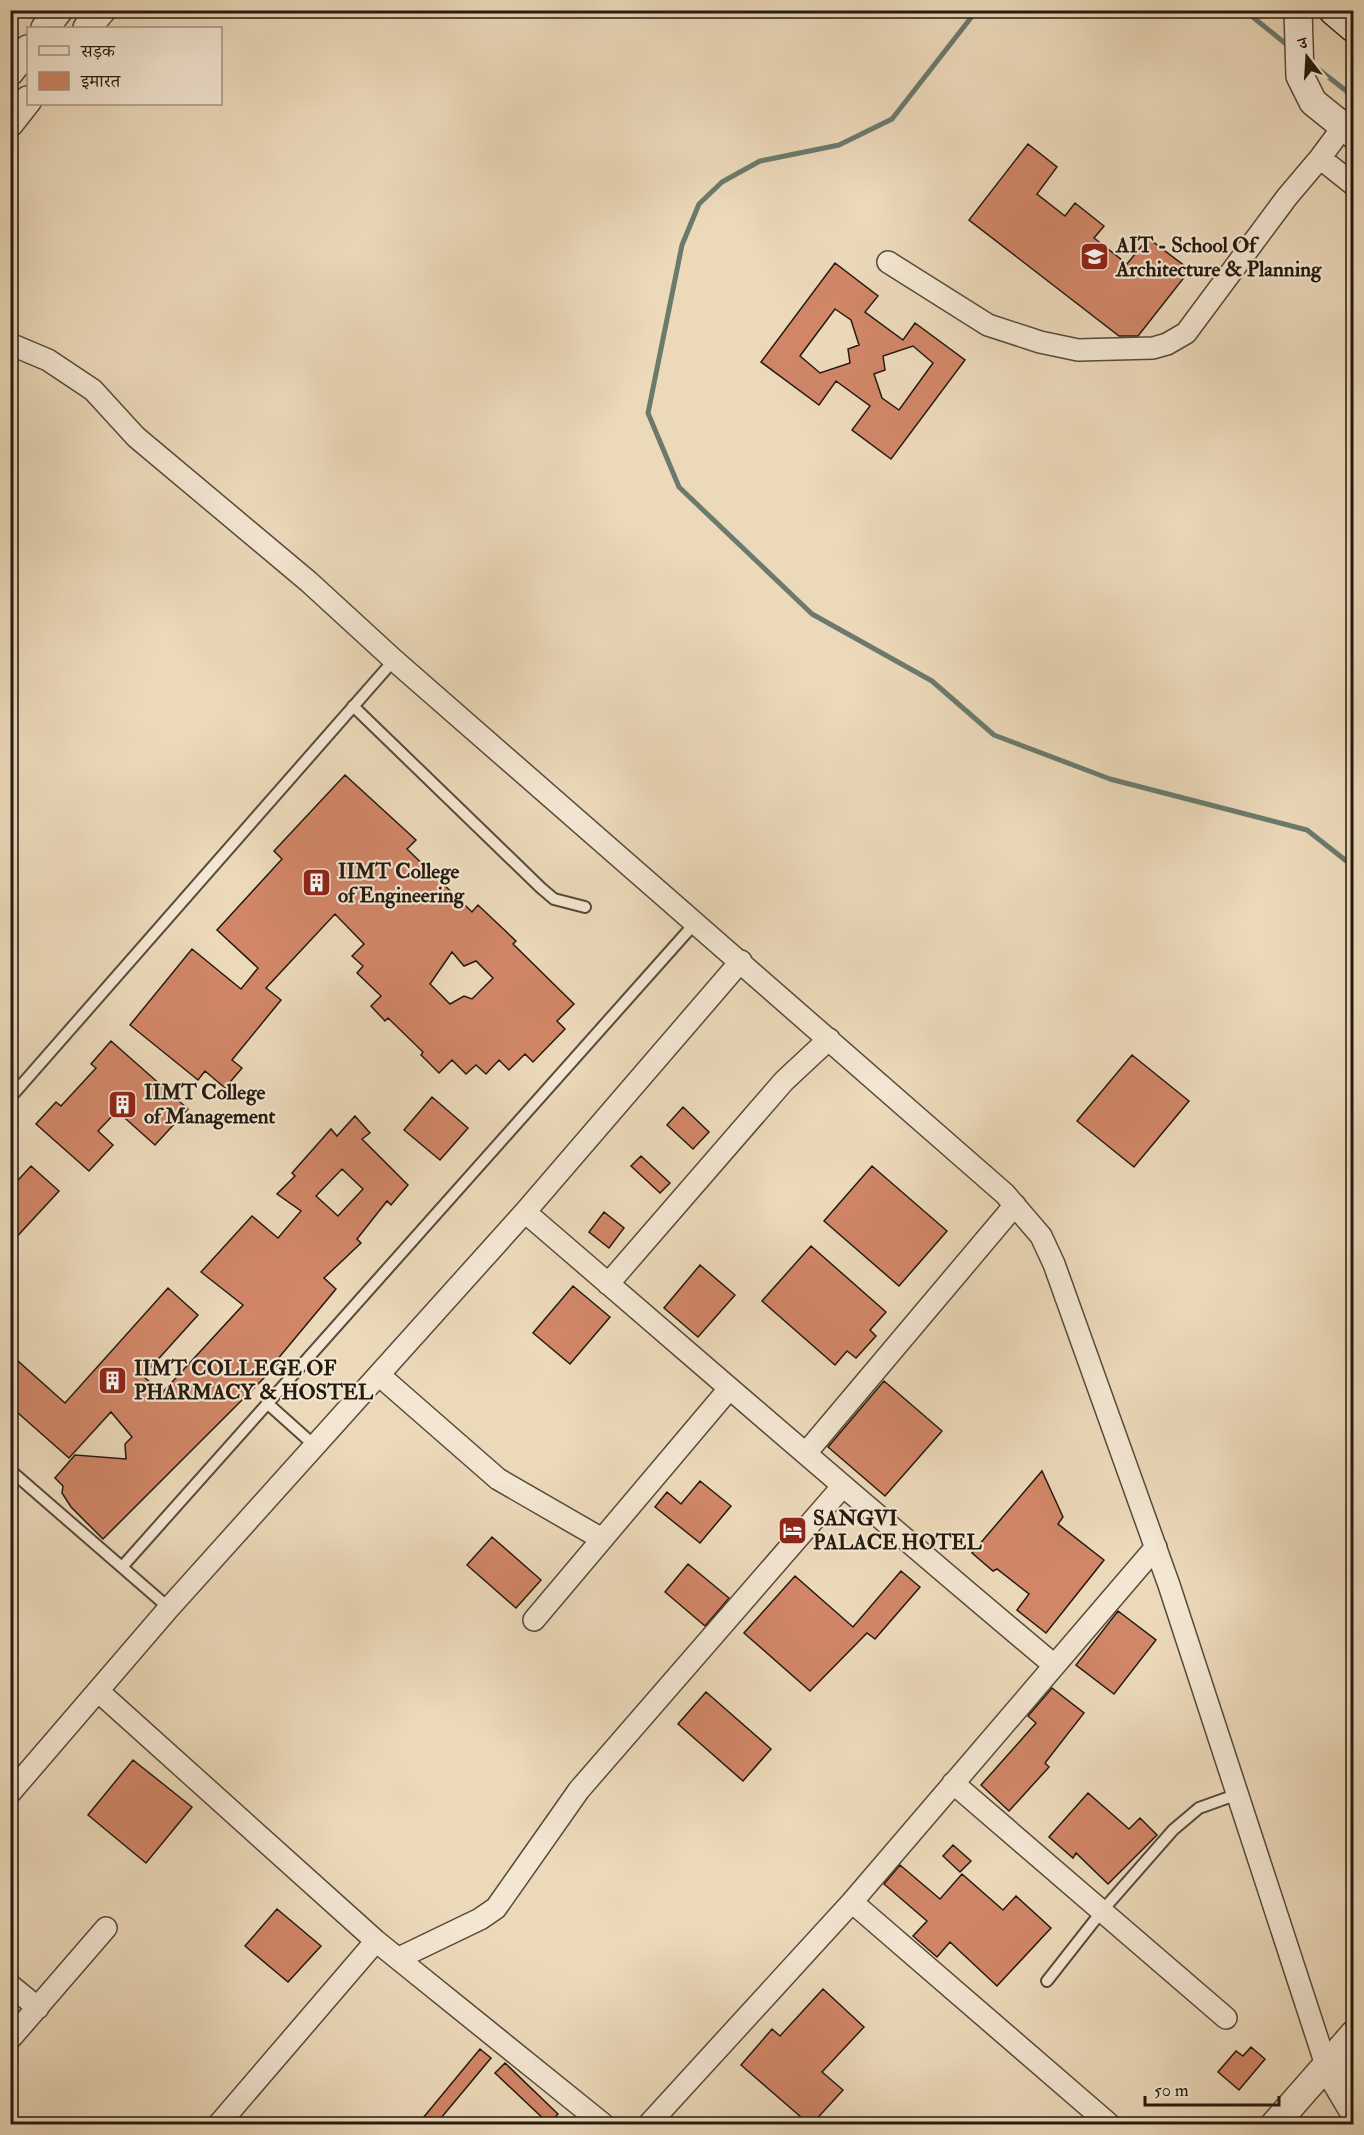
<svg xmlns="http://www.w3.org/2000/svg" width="1364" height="2135" viewBox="0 0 1364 2135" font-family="'IM FELL Double Pica','Noto Serif Devanagari',serif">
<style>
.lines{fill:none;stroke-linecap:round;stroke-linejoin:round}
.stream{stroke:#6b7a6d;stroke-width:5}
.building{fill:#d18668;stroke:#251a0f;stroke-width:1.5;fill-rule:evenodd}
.service-casing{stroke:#574a3a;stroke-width:14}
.minor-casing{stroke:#574a3a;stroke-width:24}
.tertiary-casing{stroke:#574a3a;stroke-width:30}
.secondary-casing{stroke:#251a0f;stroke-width:33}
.service{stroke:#f3e6d2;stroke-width:10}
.minor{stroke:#f3e6d2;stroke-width:21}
.tertiary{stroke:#f3e6d2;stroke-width:27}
.secondary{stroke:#f3e6d2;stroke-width:30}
.labels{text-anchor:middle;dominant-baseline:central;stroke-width:4.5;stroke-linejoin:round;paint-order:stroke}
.poi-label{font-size:21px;font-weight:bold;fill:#251a0f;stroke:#f3e6d2;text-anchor:start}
</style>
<rect width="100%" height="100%" fill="#ecd9ba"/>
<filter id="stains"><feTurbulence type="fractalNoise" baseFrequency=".00333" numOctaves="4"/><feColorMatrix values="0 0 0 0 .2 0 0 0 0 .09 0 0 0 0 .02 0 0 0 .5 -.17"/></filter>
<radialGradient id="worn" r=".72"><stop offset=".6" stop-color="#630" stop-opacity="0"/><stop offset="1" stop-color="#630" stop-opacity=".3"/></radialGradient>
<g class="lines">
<!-- stream -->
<path class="stream" d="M977,10L892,119L839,145L760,161L722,182L699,204L682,245L648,413L679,487L812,614L932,681L994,735L1110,779L1307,830L1354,867
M1244,10L1291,48
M1308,61L1354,97"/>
</g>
<!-- building -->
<path class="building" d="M1028,144L1057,167L1037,194L1065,216L1075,203L1104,226L1094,238L1127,264L1148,238L1190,270L1138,336H1119L969,220Z
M835,263L878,296L865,312L903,340L915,323L965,360L891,459L852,430L870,406L836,381L819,405L761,362ZM835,309L851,320L859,345L848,349L850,363L820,373L800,356ZM913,346L933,363L899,410L882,398L874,374L885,370L883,356Z
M345,775L416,840L407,849L472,912L478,905L516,941L513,944L574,1004L557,1021L565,1029L533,1062L525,1054L509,1070L499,1060L486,1074L476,1065L466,1074L452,1060L439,1073L421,1055L423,1052L388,1018L385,1021L371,1006L381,996L357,973L363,966L352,956L364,944L335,914L266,988L281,1000L232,1060L242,1068L225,1088L205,1071L198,1080L130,1025L192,949L241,989L258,968L217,930L282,859L274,851ZM452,952L464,966L476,961L493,978L472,999L464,996L450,1004L430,984Z
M111,1041L188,1109L155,1145L117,1111L98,1131L113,1145L89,1171L36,1124L56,1102L61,1106L96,1068L91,1064Z
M1132,1055L1189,1101L1134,1167L1077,1121Z
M432,1097L468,1128L440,1160L404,1130Z
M683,1107L709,1132L693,1149L667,1125Z
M355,1116L370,1133L362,1139L408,1185L391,1205L387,1201L357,1239L361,1243L324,1278L336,1289L276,1361L278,1364L103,1539L71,1507L62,1493L63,1486L55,1478L75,1455L126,1459L125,1444L132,1437L111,1412L69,1458L10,1406V1354L65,1403L168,1288L198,1315L143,1376L162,1393L243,1305L201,1272L252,1216L278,1238L301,1211L277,1194L295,1176L292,1173L331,1129L337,1136ZM342,1169L363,1189L338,1216L316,1196Z
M641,1156L670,1183L660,1193L631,1166Z
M31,1166L59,1191L10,1244V1189Z
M872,1166L947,1231L899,1286L824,1221Z
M604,1212L624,1228L609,1248L589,1232Z
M811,1246L886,1312L870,1330L876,1336L856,1358L847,1351L835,1365L762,1301Z
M700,1265L735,1295L698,1337L664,1308Z
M573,1286L610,1317L570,1364L533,1333Z
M884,1381L942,1431L885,1496L828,1447Z
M1042,1471L1063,1517L1058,1524L1104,1560L1046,1633L1017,1610L1029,1594L997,1569L993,1571L972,1553Z
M700,1481L731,1506L700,1543L655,1507L667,1492L681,1504Z
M492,1537L541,1580L516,1608L467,1565Z
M688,1564L729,1598L705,1626L665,1592Z
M901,1571L920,1587L875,1639L867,1633L810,1691L744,1633L795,1576L853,1627Z
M1118,1611L1156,1640L1114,1694L1076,1665Z
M1052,1688L1084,1713L1045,1763L1049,1767L1009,1811L981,1785L1036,1723L1028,1716Z
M706,1692L771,1749L743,1781L678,1724Z
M133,1760L192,1807L146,1863L88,1815Z
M1088,1793L1129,1829L1140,1818L1157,1835L1108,1884L1076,1853L1073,1858L1049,1837Z
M953,1845L971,1861L960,1872L943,1856Z
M900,1865L940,1899L962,1874L1003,1910L1016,1896L1051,1928L997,1986L950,1942L937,1957L913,1936L927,1921L884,1884Z
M277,1909L321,1946L288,1982L245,1946Z
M823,1989L864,2027L822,2072L843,2090L812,2124H809L741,2065L772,2029L780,2036Z
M1251,2047L1265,2059L1239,2090L1218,2072L1236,2051L1243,2056Z
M480,2049L491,2058L436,2124H418Z
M505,2063L558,2114L549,2124L495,2073Z"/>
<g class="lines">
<defs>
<path id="service" d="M353,706L541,888L554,899L585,907
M10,1098L394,660
M267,1403L315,1446
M10,1470L169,1608
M122,1567L696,922
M1047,1981L1102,1911L1173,1830L1199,1808L1238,1794"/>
<path id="minor" d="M1320,158L1354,185
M888,262L988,325L1040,342L1078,350L1153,348L1167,344L1186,333L1287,197L1320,158L1343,127
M10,344L48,360L93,390L136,437L309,582L394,660L1005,1194L1041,1236L1054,1264L1169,1585L1326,2065
M525,1212C701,1363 876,1516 1054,1665
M608,1284L784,1081L829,1039
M379,1375L498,1479L602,1539
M806,1453L1015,1205
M534,1620L729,1389
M98,1691L376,1941L603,2124
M953,1783L1226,2018
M10,1793L169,1608L525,1212L741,961
M852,1902L1109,2124
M399,1958L480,1919L496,1908L579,1790L842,1487
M10,1985L38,2008
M10,2039L106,1928
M1338,2085L1354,2066
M219,2124L376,1941
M649,2124L852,1902L1156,1547"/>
<path id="tertiary" d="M1298,10L1300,76L1313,102L1354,135
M45,28L59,10
M87,28L102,10
M10,72L28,49
M10,123L28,100
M1326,2065L1354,2112
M1275,2124L1354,2034"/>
<path id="secondary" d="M1334,10L1354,27"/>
</defs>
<!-- service casing -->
<use href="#service" class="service-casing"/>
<!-- minor casing -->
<use href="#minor" class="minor-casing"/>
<!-- tertiary casing -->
<use href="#tertiary" class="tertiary-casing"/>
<!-- secondary casing -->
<use href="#secondary" class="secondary-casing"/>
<!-- service -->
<use href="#service" class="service"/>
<!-- minor -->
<use href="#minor" class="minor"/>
<!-- tertiary -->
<use href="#tertiary" class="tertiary"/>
<!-- secondary -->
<use href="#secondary" class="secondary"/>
</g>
<!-- icons -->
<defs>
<symbol id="university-square" viewBox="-11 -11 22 22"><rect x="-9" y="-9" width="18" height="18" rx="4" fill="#8f2418" stroke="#f3e6d2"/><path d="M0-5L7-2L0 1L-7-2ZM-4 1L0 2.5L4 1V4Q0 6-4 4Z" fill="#fff"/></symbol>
<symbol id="building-square" viewBox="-11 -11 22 22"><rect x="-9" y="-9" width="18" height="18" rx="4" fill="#8f2418" stroke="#f3e6d2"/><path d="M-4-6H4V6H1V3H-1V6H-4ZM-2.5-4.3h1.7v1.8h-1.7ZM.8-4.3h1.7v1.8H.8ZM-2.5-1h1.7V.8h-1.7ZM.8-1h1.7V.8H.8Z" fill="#fff"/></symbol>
<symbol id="hotel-square" viewBox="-11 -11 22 22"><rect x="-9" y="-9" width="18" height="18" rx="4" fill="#8f2418" stroke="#f3e6d2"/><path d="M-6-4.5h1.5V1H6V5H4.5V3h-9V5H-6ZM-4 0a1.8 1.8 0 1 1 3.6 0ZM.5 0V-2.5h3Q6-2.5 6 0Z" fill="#fff"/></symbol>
</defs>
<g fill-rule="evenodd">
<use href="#university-square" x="1078" y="240" width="33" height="33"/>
<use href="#building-square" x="300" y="866" width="33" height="33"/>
<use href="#building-square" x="106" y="1088" width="33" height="33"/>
<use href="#building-square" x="96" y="1364" width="33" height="33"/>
<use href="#hotel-square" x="776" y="1514" width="33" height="33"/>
</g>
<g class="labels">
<!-- poi labels -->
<g class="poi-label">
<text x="1116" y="245">AIT - School Of<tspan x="1116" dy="24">Architecture &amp; Planning</tspan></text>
<text x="338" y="871">IIMT College<tspan x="338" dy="24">of Engineering</tspan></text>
<text x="144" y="1092">IIMT College<tspan x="144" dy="24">of Management</tspan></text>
<text x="134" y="1368">IIMT COLLEGE OF<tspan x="134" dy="24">PHARMACY &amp; HOSTEL</tspan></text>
<text x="813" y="1518">SANGVI<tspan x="813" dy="24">PALACE HOTEL</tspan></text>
</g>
</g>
<!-- margin -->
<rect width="1364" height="2135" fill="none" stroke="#ecd9ba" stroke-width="36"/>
<rect x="12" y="12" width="1340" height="2111" fill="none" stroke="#251a0f" stroke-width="3"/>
<rect x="18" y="18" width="1328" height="2099" fill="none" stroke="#251a0f" stroke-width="1.5"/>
<!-- legend -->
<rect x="27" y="27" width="195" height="78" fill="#f3e6d2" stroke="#a19484" stroke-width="1.5"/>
<rect x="39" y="46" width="30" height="9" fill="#f3e6d2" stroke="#a19484" stroke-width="1.5"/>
<text x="81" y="57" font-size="18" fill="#251a0f">सड़क</text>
<rect x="39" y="72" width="30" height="18" fill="#d18668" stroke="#a19484" stroke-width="1.5"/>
<text x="81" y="87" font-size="18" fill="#251a0f">इमारत</text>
<!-- north arrow -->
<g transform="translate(1307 57) rotate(343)" stroke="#f3e6d2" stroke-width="4.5" paint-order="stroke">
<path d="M0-4.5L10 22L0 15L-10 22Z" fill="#251a0f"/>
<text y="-9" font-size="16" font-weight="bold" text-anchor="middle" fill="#251a0f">उ</text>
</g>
<!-- scale -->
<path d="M1145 2096v9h134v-9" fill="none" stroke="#251a0f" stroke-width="3"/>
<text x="1154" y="2096" font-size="18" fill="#251a0f" stroke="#f3e6d2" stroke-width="4.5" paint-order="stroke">50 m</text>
<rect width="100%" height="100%" filter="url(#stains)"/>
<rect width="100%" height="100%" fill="url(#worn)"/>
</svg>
